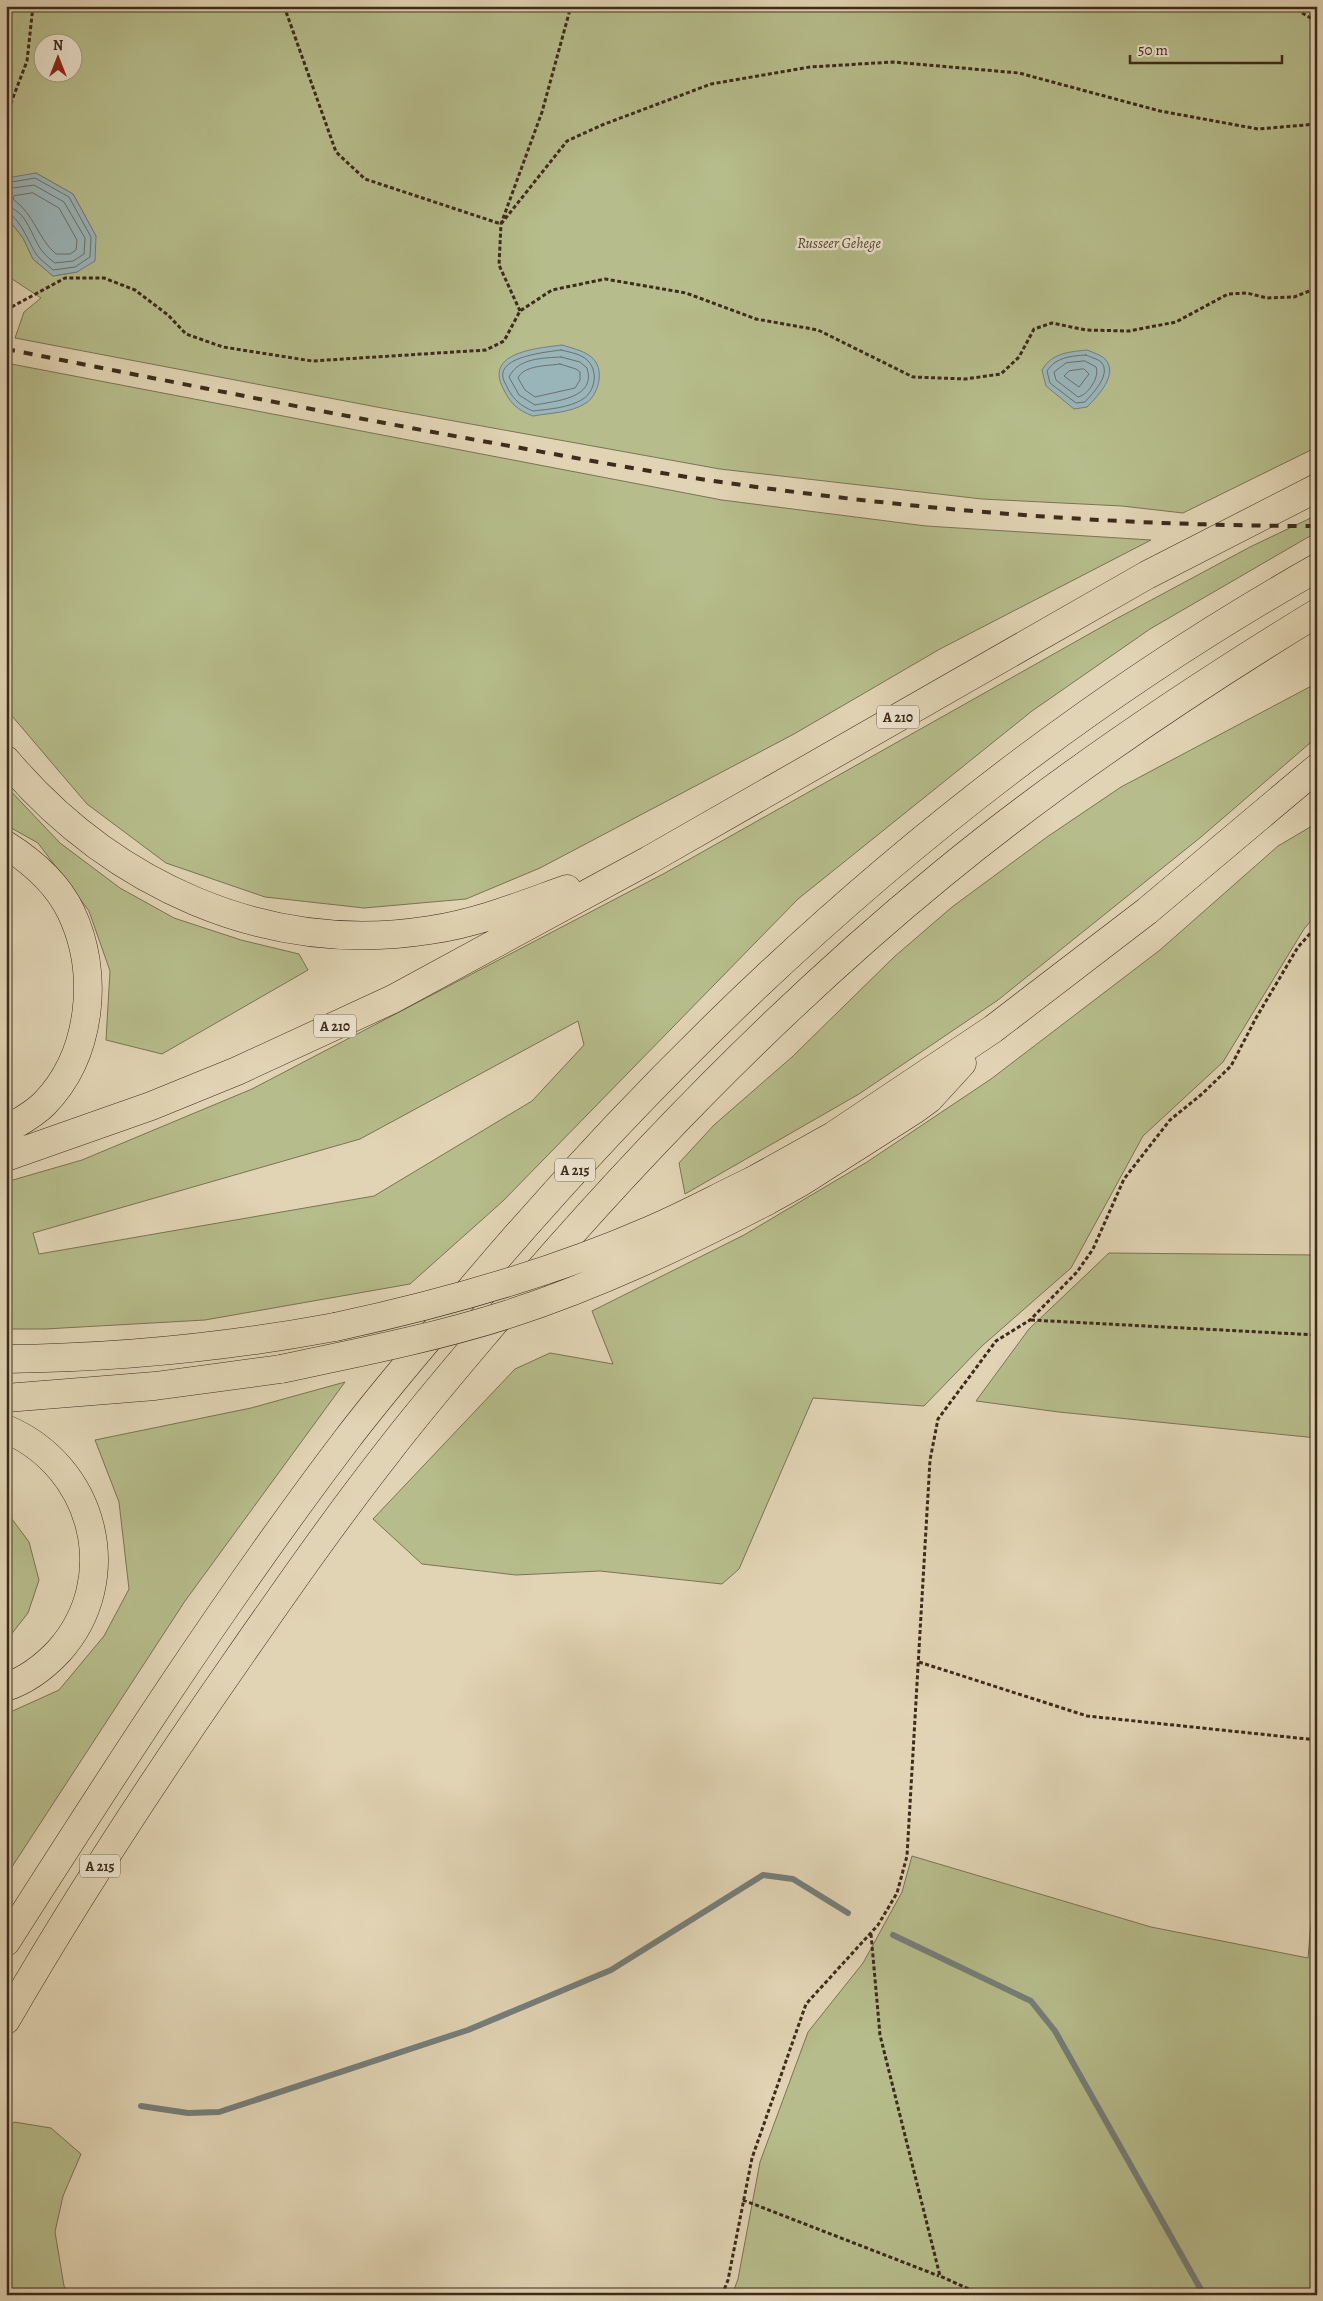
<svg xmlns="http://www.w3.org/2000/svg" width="1323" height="2301" viewBox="0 0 1323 2301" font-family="Alegreya,serif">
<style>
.green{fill:#b6bc8b;stroke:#7a7453;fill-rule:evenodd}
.water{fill:#9ab5b9;stroke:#757e7a}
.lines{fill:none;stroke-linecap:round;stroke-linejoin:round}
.shore{stroke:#6c706a;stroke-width:1}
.stream{stroke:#757e7a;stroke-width:6}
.motorway-casing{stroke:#3d2b1b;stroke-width:29}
.path{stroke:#3d2b1b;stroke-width:3;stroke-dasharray:4 2.5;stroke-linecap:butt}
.motorway{stroke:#e1d4b4;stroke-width:28}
.rail{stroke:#3d2b1b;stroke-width:4;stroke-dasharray:9 9;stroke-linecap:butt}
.motorway-bridge-casing{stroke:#3d2b1b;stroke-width:29;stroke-linecap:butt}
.motorway-bridge{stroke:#e1d4b4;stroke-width:28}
.labels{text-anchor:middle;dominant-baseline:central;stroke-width:5;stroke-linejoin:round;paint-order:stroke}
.shield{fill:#ece3ce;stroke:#726251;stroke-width:1}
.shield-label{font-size:14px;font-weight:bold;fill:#3d2b1b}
.park-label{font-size:15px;font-style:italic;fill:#554831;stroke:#ece3ce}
</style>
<rect width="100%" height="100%" fill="#e1d4b4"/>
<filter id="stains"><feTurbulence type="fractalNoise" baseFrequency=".004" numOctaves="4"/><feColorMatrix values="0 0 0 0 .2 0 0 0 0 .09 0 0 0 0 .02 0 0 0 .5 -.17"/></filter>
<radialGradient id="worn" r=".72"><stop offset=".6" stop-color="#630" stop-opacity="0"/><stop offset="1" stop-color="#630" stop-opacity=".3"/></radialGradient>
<!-- green -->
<path class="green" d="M6,6H1317V447L1183,513L1122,506L982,499L720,469L382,408L15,338L24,312L41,298L6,275V216L23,238L33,259L53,276L77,272L96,236L73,194L36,173L6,180ZM42,42H72V72H42Z
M6,363L722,500L926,526L1151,540L940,649L794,734L540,868L466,899L364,908L265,897L166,863L87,804L6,709Z
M1317,515V532L1150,629L1032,711L798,899L503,1201L410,1284L205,1320L45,1329H6V1182L82,1160L252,1089L665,873L1114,620L1250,547ZM578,1021L584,1045L532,1101L374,1196L39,1254L33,1233L360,1139Z
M1317,683V737L1201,837L998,1000L859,1094L685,1194L679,1163L714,1125L792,1057L894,957L952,907L1047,837L1121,787Z
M6,786L60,843L120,888L174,918L241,940L299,954L308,970L162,1054L106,1040L110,971L89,911L38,843L6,825Z
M1317,823V914L1304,929L1223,1062L1143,1136L1071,1268L982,1346L924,1406L813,1398L739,1569L722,1584L600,1571L516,1575L422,1564L373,1519L515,1369L550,1353L613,1364L592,1311L744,1235L867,1162L991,1079L1160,950L1278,846Z
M1109,1253L1317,1255V1438L1059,1412L976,1401L1029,1329Z
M345,1382L185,1601L6,1876V1714L59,1690L104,1636L129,1589L119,1502L95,1440L251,1408Z
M6,1511L29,1542L39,1580L28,1613L6,1641Z
M1317,1854V2295H732L738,2279L760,2162L808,2032L863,1963L902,1892L912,1856L1151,1927L1308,1958Z
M14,2122L51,2128L81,2154L63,2196L55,2232L64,2286L70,2295H6V2131Z"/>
<!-- water -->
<path class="water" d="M36,173L73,194L96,236L95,261L77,272L53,276L33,259L23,238L6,216L7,178Z
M562,345C582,351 602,355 599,380C598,388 593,399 586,403C571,413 549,413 533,416C517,410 510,403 503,388C484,352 539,348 562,345Z
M1087,350C1092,352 1101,355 1105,359C1119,374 1098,396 1087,407L1074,409L1046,386L1042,370C1052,353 1068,352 1087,350Z"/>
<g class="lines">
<!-- shore -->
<path class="shore" d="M6,183L35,178L69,197L91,237L90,257L75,267L53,270C48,265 40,260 36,254C29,243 19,215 6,213
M6,189L34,185L64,202L85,238L84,254L73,261L55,263C51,260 46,256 43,252C32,240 27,208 6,207
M33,193L59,208L77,240L76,250L70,254H56C38,239 35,215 13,199L14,196Z
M561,350C568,352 577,353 583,357C599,366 597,390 583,399C569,408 549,409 533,411C521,406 514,400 508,389C507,386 504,382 503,378C498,356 548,352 561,350Z
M1086,355C1090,357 1098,359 1101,362C1112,374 1093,393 1085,402L1076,403L1050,383L1047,371C1056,357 1071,356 1086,355Z
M561,357L580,362L587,368C597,399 554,401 535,405L519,395L509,377C518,358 543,358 561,357Z
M1085,361L1096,367C1100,377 1088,395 1078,397L1056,380L1054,372L1066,363Z
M560,364L576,369L580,372V380L575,388L535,397L525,390L518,378C524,365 547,366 560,364Z
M1084,369L1089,374L1079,387L1064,376L1069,371Z"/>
<!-- stream -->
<path class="stream" d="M893,1935L1031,2001L1055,2031L1204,2295
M141,2106L188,2113L219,2112L468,2030L611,1970L763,1875L793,1879L848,1913"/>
<defs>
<path id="motorway" d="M6,760C111,884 265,956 430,930C478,923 522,905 567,889
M6,845C33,862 57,883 71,912C100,973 92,1055 44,1104C33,1115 19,1122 6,1130
M6,1157L151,1106L237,1071L393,999L649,860L1147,575L1317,488
M754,1180L833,1136L993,1029L1147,911L1317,768
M765,1202L801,1182L914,1110L929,1099L962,1063
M6,1359C116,1358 227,1347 335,1327
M6,1398L155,1386L281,1369
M6,1429C94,1466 124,1578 59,1651C44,1667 27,1680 6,1687
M6,1942C115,1771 224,1601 347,1439C386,1388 428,1339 470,1290C710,1006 992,751 1317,568
M6,2020C76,1899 153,1781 233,1666C283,1594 333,1522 387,1453C423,1406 461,1362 499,1317C634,1158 779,1008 940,876C1059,778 1186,693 1317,613"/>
</defs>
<!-- motorway casing -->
<use href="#motorway" class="motorway-casing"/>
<!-- path -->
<path class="path" d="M284,6L336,152L365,179L501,224L567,141L602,125L711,84L810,67L893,62L1019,73L1160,111L1258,129L1317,124
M1291,6L1317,22
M6,116L27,61L33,6
M6,310L65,278H104L135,290L168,315L186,334L223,347L312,361L486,350L504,341L520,311L552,290L605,279L686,293L756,319L818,330L913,377L965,379L1001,374L1019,357L1034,329L1052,323L1086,330L1129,331L1176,322L1228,294L1247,293L1267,298L1294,297L1317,288
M520,311L499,265L501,224L542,112L571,6
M1031,1320L1317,1335
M919,1662L1087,1716L1317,1740
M871,1934L880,2035L940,2276L982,2295
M743,2200L939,2276
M722,2295L728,2280L752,2158L806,2004L878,1925L897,1893L907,1856L930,1460L938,1419L996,1341L1030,1320L1077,1272L1093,1249L1124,1179L1170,1120L1202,1094L1231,1066L1256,1018L1298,947L1317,926"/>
<!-- motorway -->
<use href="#motorway" class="motorway"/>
<!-- rail -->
<path class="rail" d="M6,349C174,382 341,416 510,446C597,462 684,478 772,489C953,513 1135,526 1317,526"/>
<defs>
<path id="motorway-bridge" d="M335,1327C442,1304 547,1275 648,1231C684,1216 718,1197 754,1180
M281,1369C357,1353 434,1338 509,1314C598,1285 682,1245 765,1202"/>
</defs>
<!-- motorway-bridge casing -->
<use href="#motorway-bridge" class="motorway-bridge-casing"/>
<!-- motorway-bridge -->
<use href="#motorway-bridge" class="motorway-bridge"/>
</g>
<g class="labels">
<!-- shield labels -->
<g class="shield">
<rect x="877" y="705.5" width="42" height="23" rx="4"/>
<rect x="314" y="1014.5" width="42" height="23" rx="4"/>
<rect x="555" y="1158.5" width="40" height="23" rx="4"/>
<rect x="80" y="1854.5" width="40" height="23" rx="4"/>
</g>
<g class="shield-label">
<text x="898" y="717">A 210</text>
<text x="335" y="1026">A 210</text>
<text x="575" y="1170">A 215</text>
<text x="100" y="1866">A 215</text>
</g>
<!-- park labels -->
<g class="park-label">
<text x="839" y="243">Russeer Gehege</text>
</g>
</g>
<!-- margin -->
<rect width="1323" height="2301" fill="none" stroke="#e1d4b4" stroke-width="25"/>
<rect x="8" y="8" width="1308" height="2286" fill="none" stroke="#3d2b1b" stroke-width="2.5"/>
<rect x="12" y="12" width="1298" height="2276" fill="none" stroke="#3d2b1b"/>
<!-- north arrow -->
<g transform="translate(58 58)"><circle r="24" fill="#ece3ce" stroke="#a69986"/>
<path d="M0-4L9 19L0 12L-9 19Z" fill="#8f2418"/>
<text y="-8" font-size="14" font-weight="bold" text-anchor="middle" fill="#3d2b1b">N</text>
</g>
<!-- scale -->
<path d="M1130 55v8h152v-8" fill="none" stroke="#3d2b1b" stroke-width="2.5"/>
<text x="1138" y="55" font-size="15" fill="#3d2b1b" stroke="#ece3ce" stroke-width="4" paint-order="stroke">50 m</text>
<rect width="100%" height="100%" filter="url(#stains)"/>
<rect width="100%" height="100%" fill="url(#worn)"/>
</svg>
